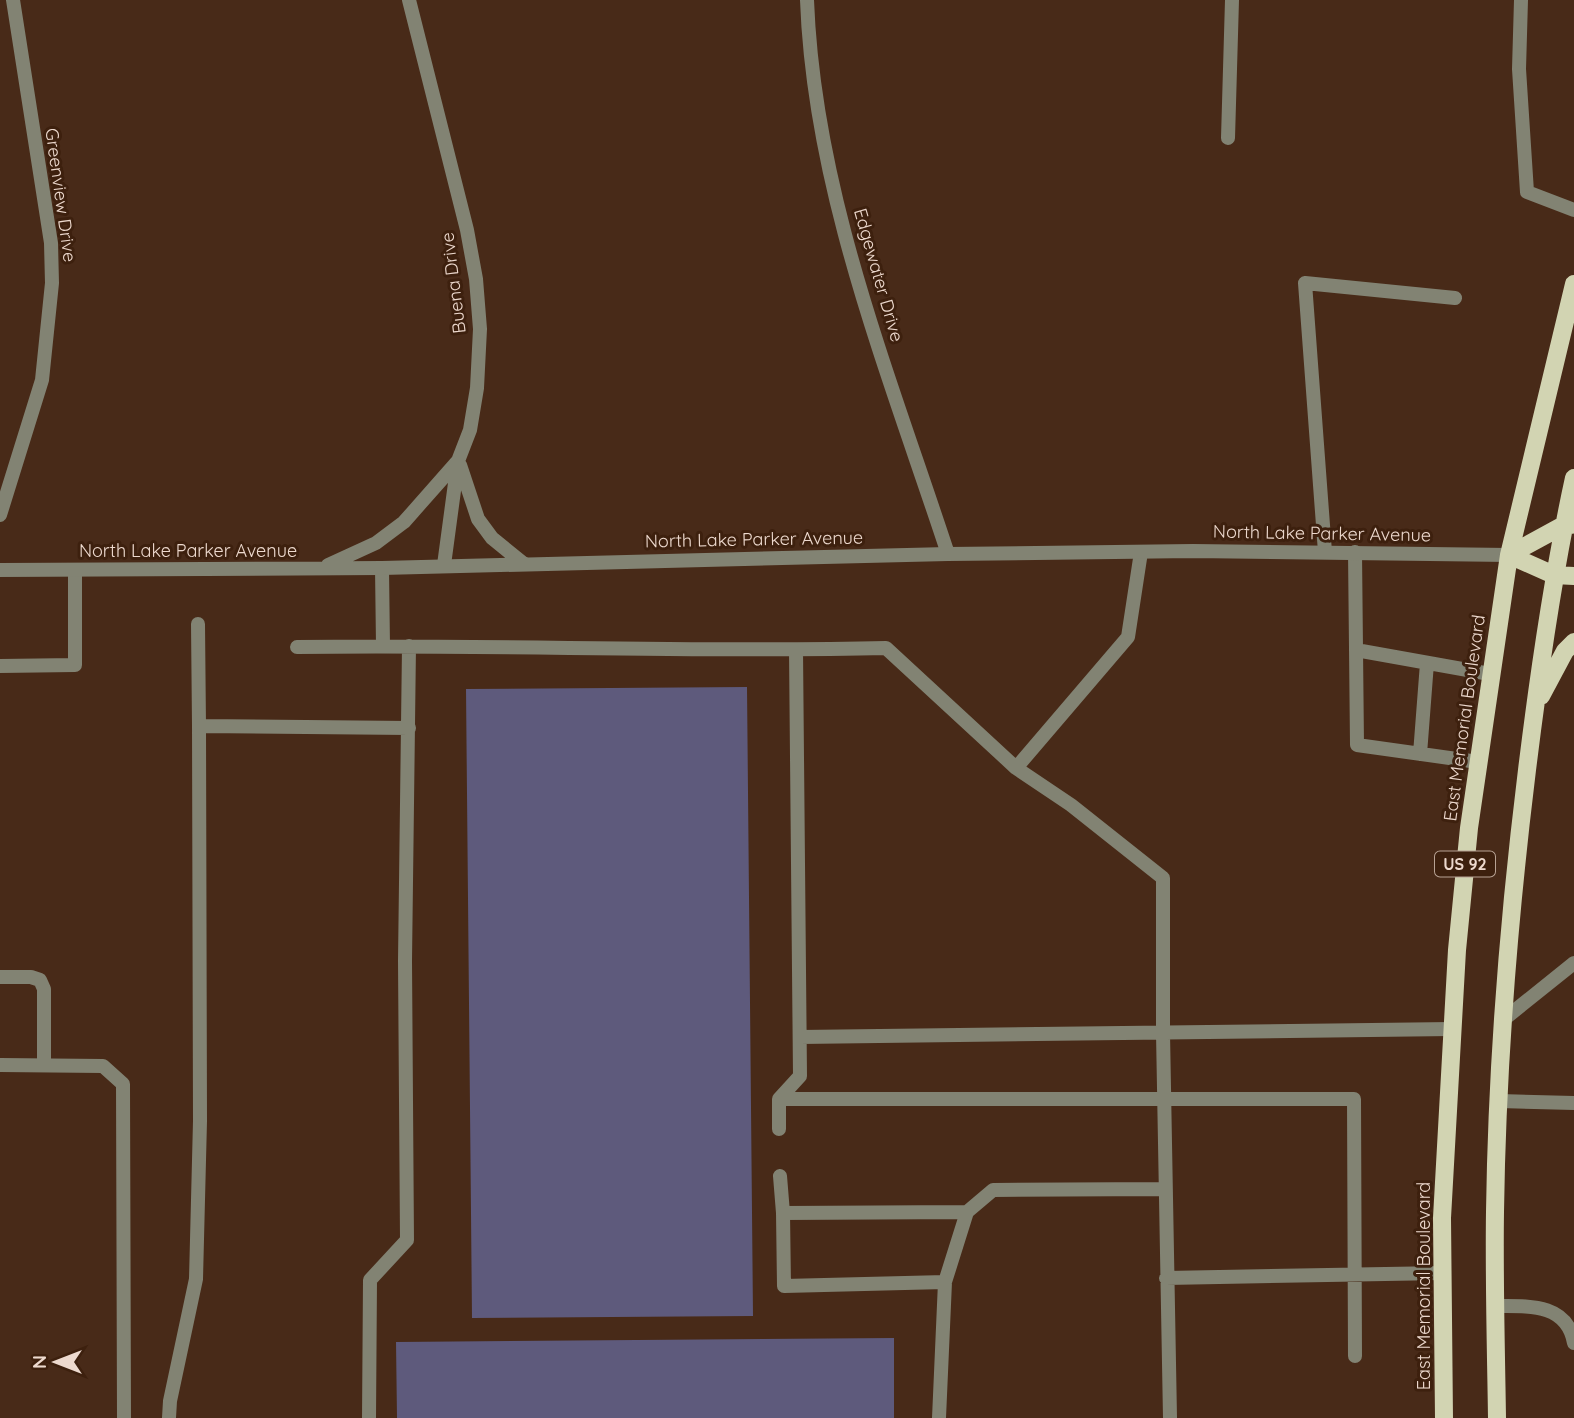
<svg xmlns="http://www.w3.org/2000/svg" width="1574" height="1418" viewBox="0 0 1574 1418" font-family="Quicksand,sans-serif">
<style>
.building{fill:#5e5a7c}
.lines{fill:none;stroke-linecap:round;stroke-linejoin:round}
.lane{stroke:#828373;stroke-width:14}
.street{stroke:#828373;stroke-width:14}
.primary{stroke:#d2d4b2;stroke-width:18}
.labels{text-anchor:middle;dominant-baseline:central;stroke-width:6;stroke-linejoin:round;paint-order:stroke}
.shield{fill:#3d200e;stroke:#b8a294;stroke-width:2}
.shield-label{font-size:16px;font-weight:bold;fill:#edd9ce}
.street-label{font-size:18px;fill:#edd9ce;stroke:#3d200e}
</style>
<rect width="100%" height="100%" fill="#482a18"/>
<!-- building -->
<path class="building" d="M747,687L753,1316L472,1318L466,689Z
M894,1338V1418H397L396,1342Z"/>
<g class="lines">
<!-- lane -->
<path class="lane" d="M1521,0L1519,69L1527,192L1574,210
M1325,552L1305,283L1455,298
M1355,552L1357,745L1478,762
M382,568L383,646
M198,624L199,726
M297,647C493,644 690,653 886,648L1016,768L1071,805L1163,878V1033L1170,1418
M1356,650L1490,674
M0,666L75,665V570
M1420,754L1427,663
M1016,768L1128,637L1141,552
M0,977H31L40,980L44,989V1065
M1503,1020L1574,963
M800,1037L1452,1029
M0,1065L103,1066L123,1084L124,1418
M779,1099H1354L1355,1356
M1499,1101L1574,1103
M779,1129V1099L800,1076L796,650
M780,1176L783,1213
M1166,1278L1443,1273
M945,1282L784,1286L783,1213L967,1212
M1496,1306C1528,1306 1567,1303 1574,1343
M169,1418L170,1401L196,1279L200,1121L199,726L409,728
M369,1418L370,1280L407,1240L405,961L409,646
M939,1418L945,1282L967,1212L993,1190L1165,1189"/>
<!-- street -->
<path class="street" d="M409,0L467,230L476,279L480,329L477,388L470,430L458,461L444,565
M807,0C814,191 889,374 948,554
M1228,138L1232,0
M460,465L478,519L492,538L524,564
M0,515L42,380L52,283L51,243L13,0
M328,565L376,543L404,522L457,462
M0,570L382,568L948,554L1193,551L1509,555"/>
<!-- primary -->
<path class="primary" d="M1509,555L1564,525H1571
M1509,555L1554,575L1574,576
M1541,696L1565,651L1574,642
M1444,1418L1442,1218L1457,950L1469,828L1509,555L1574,284
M1497,1418C1496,1349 1494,1281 1495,1212C1497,1064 1509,916 1527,770C1539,672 1553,574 1574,478"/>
</g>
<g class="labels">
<!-- shield labels -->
<rect class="shield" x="1435" y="851.5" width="60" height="25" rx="5"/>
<g class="shield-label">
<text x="1465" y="864">US 92</text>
</g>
<!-- street labels -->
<g class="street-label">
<text transform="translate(61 195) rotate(82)">Greenview Drive</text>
<text transform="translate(879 275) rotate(74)">Edgewater Drive</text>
<text transform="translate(453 283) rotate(-97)">Buena Drive</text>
<text transform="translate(1322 533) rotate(1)">North Lake Parker Avenue</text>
<text transform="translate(754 539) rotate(-1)">North Lake Parker Avenue</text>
<text x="188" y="550">North Lake Parker Avenue</text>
<text transform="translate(1464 718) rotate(-82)">East Memorial Boulevard</text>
<text transform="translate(1423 1286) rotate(-90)">East Memorial Boulevard</text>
</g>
</g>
<!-- north arrow -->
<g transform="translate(56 1362) rotate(270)" stroke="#3d200e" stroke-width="5" paint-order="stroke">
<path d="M0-5L12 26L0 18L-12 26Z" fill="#edd9ce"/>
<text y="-10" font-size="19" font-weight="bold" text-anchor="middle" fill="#edd9ce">N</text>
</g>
</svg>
